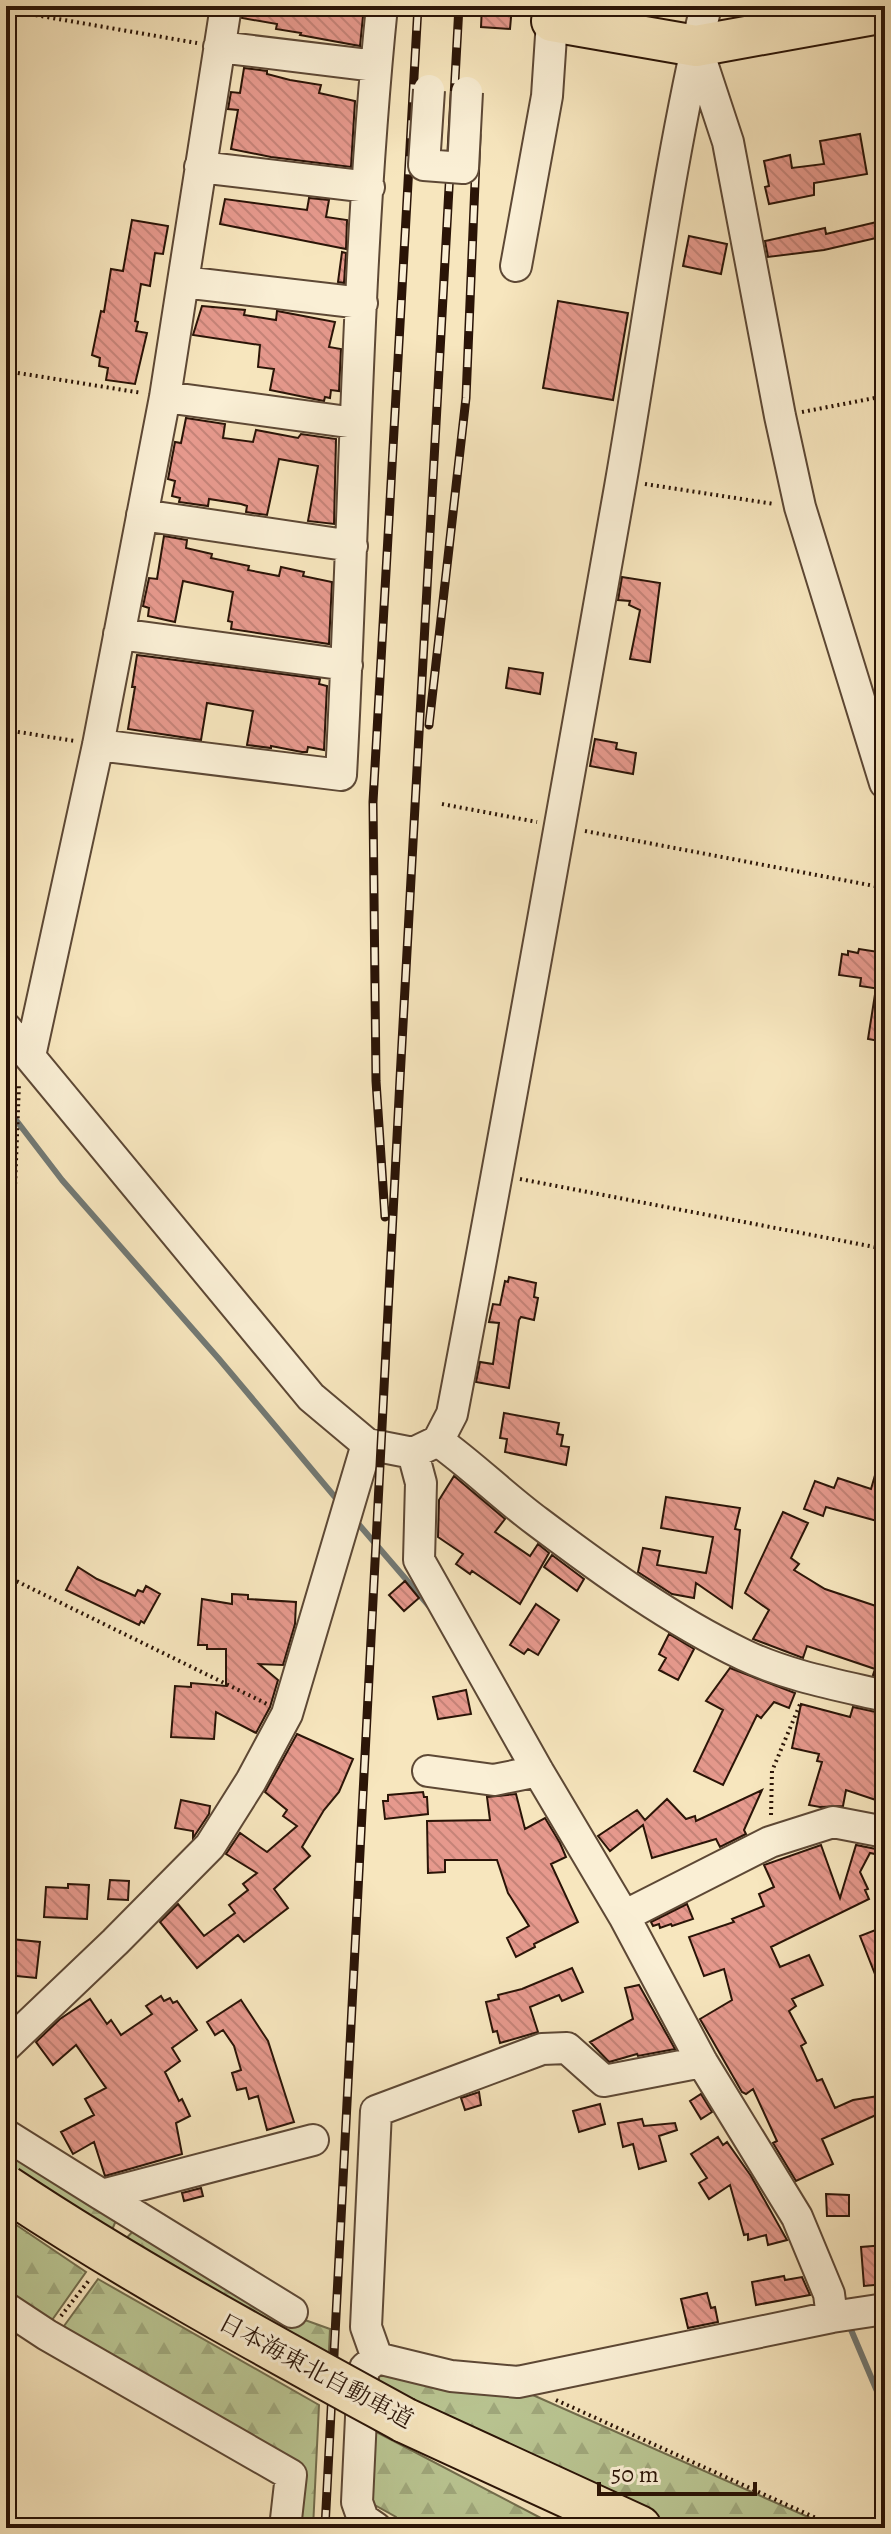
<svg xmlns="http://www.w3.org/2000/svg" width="891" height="2534" viewBox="0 0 891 2534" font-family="Alegreya,'Noto Serif JP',serif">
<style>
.forest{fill:url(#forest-firs);stroke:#726d4d;stroke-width:2}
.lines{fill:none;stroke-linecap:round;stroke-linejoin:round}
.stream{stroke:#727974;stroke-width:6}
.building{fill:url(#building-back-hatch);stroke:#2a1407;stroke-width:2}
.minor-casing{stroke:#5d4835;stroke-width:34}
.major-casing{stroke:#2a1407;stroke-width:44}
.highway-casing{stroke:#2a1407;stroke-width:48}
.path{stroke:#2a1407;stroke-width:4;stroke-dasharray:2 4;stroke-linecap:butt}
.minor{stroke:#faefd5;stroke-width:30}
.major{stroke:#f7e6be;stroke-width:40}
.highway{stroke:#f7e6be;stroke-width:44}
.rail-casing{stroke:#2a1407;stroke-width:9}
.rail{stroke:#faefd5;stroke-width:6;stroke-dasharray:18;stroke-linecap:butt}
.minor-bridge-casing{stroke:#5d4835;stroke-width:34;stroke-linecap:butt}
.highway-bridge-casing{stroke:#2a1407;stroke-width:48;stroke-linecap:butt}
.minor-bridge{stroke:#faefd5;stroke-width:30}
.highway-bridge{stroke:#f7e6be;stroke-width:44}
.labels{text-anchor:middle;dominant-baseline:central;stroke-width:6;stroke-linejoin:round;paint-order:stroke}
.street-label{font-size:24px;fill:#2a1407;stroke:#faefd5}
</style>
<defs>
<pattern id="forest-firs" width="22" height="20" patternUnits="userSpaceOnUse" patternTransform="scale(2)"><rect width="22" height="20" fill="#bac693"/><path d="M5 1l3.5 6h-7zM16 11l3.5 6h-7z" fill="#a0a97d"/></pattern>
<pattern id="building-back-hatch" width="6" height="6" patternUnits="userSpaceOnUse" patternTransform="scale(2)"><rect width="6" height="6" fill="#e6998d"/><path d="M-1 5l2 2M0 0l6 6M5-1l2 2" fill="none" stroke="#c58378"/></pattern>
</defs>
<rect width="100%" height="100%" fill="#f7e6be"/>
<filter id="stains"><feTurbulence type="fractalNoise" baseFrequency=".0025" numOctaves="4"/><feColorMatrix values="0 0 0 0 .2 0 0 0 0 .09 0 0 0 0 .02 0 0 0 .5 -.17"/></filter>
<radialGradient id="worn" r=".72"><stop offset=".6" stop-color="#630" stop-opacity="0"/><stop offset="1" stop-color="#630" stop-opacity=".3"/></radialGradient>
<!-- forest -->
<path class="forest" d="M6,2140L117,2218L107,2242L6,2175Z
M6,2218L86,2272L50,2323L6,2296Z
M137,2227L291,2315L330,2329L328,2371L116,2249Z
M98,2279L319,2405L313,2528H292L300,2466L84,2344L64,2326Z
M372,2367L517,2388L833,2528H670L369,2391Z
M363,2425L560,2528H401L396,2517L362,2498Z"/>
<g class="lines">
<!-- stream -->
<path class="stream" d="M6,1107L62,1180L219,1359L340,1503
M355,1520L429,1606
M849,2325L885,2410"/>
</g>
<!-- building -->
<path class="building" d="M244,6H364L360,46L300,35L301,33L276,29L277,24L242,18Z
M482,6H512L510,29L481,27Z
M244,68L267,71V74L290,80L321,85L319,93L355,101L351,167L271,157L231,149L238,110L228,109L231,92L240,93Z
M860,134L867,174L814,183V195L769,204L765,187L769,186L764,161L790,155L792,168L824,164L820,141Z
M309,198L329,200L326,217L347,220L346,249L220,224L225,199L307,210Z
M132,220L168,226L163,254L155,253L150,286L141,284L135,321L138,322L136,331L147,333L135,384L106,380L108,368L99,366L100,358L92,355L101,311L104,312L111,269L123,271Z
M885,220V236L824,250L768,257L765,241L825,228L826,234Z
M689,236L727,244L721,274L683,266Z
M342,252L346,253L344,283L338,282Z
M558,301L628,313L613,400L543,388Z
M202,306L245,310L244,315L276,320L277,311L335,322L329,347L341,349L339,391L331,390L330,398L325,397L324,401L270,390L274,369L258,367L260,345L193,335Z
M186,418L225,424L223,438L253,442L256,430L298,438L301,434L336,439L334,524L308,521L318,466L279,459L267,515L246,512L247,506L241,504L209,499L208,506L179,502L180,498L172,496L175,481L168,479L175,442L181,443Z
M164,536L187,540L186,548L212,554L211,558L249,566L248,570L279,576L281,567L304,572L303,576L332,582L329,644L231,629L232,622L228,621L233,592L183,581L175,622L148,616L149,608L143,606L149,578L157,579Z
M622,577L660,583L650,662L630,659L640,610L629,605L630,601L618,600Z
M137,655L320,679L319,684L327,686L324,750L308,747L307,752H302L271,746V748L247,745L253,711L207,703L201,740L128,729L135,687H132Z
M509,668L543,673L540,694L506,688Z
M595,739L617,743L616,749L636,753L633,774L590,766Z
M859,949L885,953V1042L868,1039L876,988L880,989L860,986L861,978L839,975L842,954L848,955V951L858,953Z
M509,1277L536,1283L534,1297L538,1298L534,1320L521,1317L519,1320L509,1388L476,1382L480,1362L493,1364L499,1323L489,1322L493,1304L500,1305L505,1281L508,1282Z
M504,1413L559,1423L557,1434L563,1435L561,1446L569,1447L566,1465L505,1452L507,1439L500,1438Z
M880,1458H885V1518L878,1516L877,1521L826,1507L823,1516L804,1509L815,1481L834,1488L838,1478L871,1489Z
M454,1476L505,1519L495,1532L530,1556L538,1544L549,1553L520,1604L472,1571L470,1574L456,1564L463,1554L438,1537L439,1500Z
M666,1497L740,1508L735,1529L740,1530L732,1608L696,1583L694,1598L672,1594L638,1572L643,1548L660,1551L657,1565L706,1573L713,1537L661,1528Z
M783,1512L808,1523L791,1558L799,1564L794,1570L825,1589L885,1609V1678L873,1675L875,1669L807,1646L803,1658L753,1639L769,1610L745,1593Z
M552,1555L584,1579L577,1591L544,1567Z
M78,1567L97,1579L135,1596L138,1590L143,1592L146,1586L160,1594L144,1623L141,1621L139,1625L66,1590Z
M405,1581L419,1598L404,1611L389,1595Z
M232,1594L248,1595V1599L296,1602L295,1624L283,1665L259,1664L278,1680L270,1707L256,1733L216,1712L214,1739L171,1737L175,1686L191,1687V1683L226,1686V1649H207V1645H198L202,1599L232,1604Z
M536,1604L559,1620L538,1655L528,1649L524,1654L510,1645Z
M669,1634L694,1649L678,1680L659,1670L666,1658L659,1654Z
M730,1668L795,1693L789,1708L774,1702L761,1718L757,1715L723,1785L694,1771L723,1710L706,1701Z
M466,1690L471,1714L438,1719L433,1697Z
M801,1704L850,1717L853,1707L885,1714V1803L846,1790L843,1806L820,1807L809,1805L822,1762L817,1761L819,1754L792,1748Z
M297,1734L353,1759L339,1792L324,1810L302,1847L310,1856L274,1889L288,1908L244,1942L238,1935L197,1968L160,1922L178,1904L204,1936L235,1913L229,1905L248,1890L243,1884L257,1873L226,1854L240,1833L267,1852L297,1826L283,1816L287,1810L265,1792Z
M762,1790L744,1830L746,1834L720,1847L716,1839L652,1858L643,1825L610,1851L598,1836L637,1810L645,1820L667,1799L686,1819L695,1816L696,1821Z
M423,1792L424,1797H427L428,1814L385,1819L383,1801H388V1795Z
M516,1794L525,1829L545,1818L560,1843L566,1857L551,1864L578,1922L534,1944L535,1947L516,1957L507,1938L529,1926L508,1893L497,1860H445V1872L428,1873L427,1821L490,1820L487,1797Z
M181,1800L210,1806L209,1814L193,1838V1831L175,1828Z
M821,1845L840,1898L856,1845L876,1849L875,1854L870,1853L860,1872L868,1889L865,1890L869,1899L771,1947L780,1967L809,1955L823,1985L792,1999L796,2006L789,2011L806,2043L801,2046L817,2081L822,2079L835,2108L853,2100L885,2095V2111L822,2139L833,2164L796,2181L773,2143L777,2141L753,2089L746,2094L742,2092L700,2019L732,2000L724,1969L704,1976L689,1937L734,1922L732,1919L764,1906L759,1894L774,1887L764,1865Z
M110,1880L129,1881L128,1900L108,1899Z
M68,1884L89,1885L87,1919L44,1917L46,1887L68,1888Z
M687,1904L693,1919L672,1926L671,1924L660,1928L659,1924L653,1926L651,1922Z
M878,1929L885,1947L884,1997L860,1936Z
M11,1939L40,1942L36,1978L7,1975Z
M572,1968L583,1992L562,2001L559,1995L530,2007L538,2032L500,2043L497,2031L493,2032L486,2002L499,1999L498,1995L522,1989Z
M639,1985L675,2049L638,2056L637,2054L609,2062L590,2042L633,2019L625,1988Z
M161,1996L164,2001L170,1998L173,2003L177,2001L197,2030L172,2048L180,2061L165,2072L179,2101L182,2099L190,2116L176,2123L182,2154L105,2176L94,2142L73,2154L61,2132L94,2115L85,2099L106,2088L76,2045L53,2065L36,2042L60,2019L90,1999L107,2024L111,2020L121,2035L152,2014L146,2006Z
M241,2000L268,2041L294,2122L267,2130L258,2096L249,2099L246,2088L237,2090L232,2073L241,2070L234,2046L223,2030L215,2035L207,2022Z
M479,2092L481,2105L465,2110L461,2098Z
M701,2094L712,2112L701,2119L690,2101Z
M600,2104L605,2124L579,2132L573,2111Z
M642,2119L644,2126L675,2123L677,2130L659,2136L666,2161L639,2169L633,2144L623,2147L618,2123Z
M718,2137L723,2145L727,2142L751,2176L787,2240L768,2245L766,2235L748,2240V2234L744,2235L730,2185L709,2199L699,2183L707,2178L691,2154Z
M201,2188L203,2196L184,2201L182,2193Z
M826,2194L849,2195V2216H827Z
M885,2245V2284L864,2286L861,2247Z
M784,2276L785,2280L802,2277L810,2295L756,2305L752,2282Z
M707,2293L711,2308L715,2307L718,2322L688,2328L681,2299Z"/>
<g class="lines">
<defs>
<path id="minor" d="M219,47L376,66
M697,48L728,142L780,416L800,507L885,783
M200,167L369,187
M516,266L547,96L552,21
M183,282L362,303
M165,397L355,423
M142,515L352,546
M119,634L347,665
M98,745L341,775C355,519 356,261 382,6
M6,1028L311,1397L367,1444L413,1453L438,1441L452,1414C511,1106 565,797 620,487C648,327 668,165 706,6
M30,1056L98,745L165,397L226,6
M438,1441C473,1466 504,1497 538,1522C603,1571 671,1620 744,1655C788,1676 838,1685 885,1696
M413,1453L421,1483L419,1560L538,1771L624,1916L702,2062L797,2217L829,2294L832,2317
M428,1771L494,1780L538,1771
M624,1916L770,1842L833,1822L885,1832
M6,2046L115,1942L210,1846L251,1781L287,1714L367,1444
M6,2135L102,2195L313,2140
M102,2195L292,2312
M6,2308L47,2335L291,2475L285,2528
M377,2358L451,2376L518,2382L832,2317L885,2309
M376,2528L363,2519L357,2502L363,2375L365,2368L377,2358L366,2327L376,2111L542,2049L567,2048L604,2081L702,2062"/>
<path id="major" d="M552,21L696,46L885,12"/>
<path id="highway" d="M404,2420L639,2528"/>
</defs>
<!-- minor casing -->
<use href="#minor" class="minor-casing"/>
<!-- major casing -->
<use href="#major" class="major-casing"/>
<!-- highway casing -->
<use href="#highway" class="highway-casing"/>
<!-- path -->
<path class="path" d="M6,10L197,43
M6,371L142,393
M802,412L885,396
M645,484L774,504
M6,730L75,741
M442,804L537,822
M585,831L885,888
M520,1179L885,1249
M6,1418L19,1084
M6,1576L267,1704
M771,1815L772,1771L801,1702
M61,2316L90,2279
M556,2400L838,2528
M6,2524L96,2528"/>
<!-- minor -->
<use href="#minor" class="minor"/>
<!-- major -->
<use href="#major" class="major"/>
<!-- highway -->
<use href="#highway" class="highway"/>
<defs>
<path id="rail" d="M429,725L466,398L477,135
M385,1217L376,1081L373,802L418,6
M325,2528L400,1079L459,6"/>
</defs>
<!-- rail casing -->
<use href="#rail" class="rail-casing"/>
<!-- rail -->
<use href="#rail" class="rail"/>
<defs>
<path id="minor-bridge" d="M429,90L424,165L463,168L467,92"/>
<path id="highway-bridge" d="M6,2188C134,2273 269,2346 404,2420"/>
</defs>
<!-- minor-bridge casing -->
<use href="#minor-bridge" class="minor-bridge-casing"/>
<!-- highway-bridge casing -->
<use href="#highway-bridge" class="highway-bridge-casing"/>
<!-- minor-bridge -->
<use href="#minor-bridge" class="minor-bridge"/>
<!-- highway-bridge -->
<use href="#highway-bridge" class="highway-bridge"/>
</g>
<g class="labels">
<!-- street labels -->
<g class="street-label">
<text transform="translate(316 2371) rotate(28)">日本海東北自動車道</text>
</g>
</g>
<!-- margin -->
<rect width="891" height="2534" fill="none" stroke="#f7e6be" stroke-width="32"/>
<rect x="8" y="8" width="875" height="2518" fill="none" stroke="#2a1407" stroke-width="4"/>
<rect x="16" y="16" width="859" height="2502" fill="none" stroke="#2a1407" stroke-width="2"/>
<!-- scale -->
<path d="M599 2482v12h156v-12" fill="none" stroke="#2a1407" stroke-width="4"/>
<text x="611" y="2482" font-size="24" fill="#2a1407" stroke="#faefd5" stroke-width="6" paint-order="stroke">50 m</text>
<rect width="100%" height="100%" filter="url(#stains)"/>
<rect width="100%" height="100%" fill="url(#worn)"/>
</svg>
